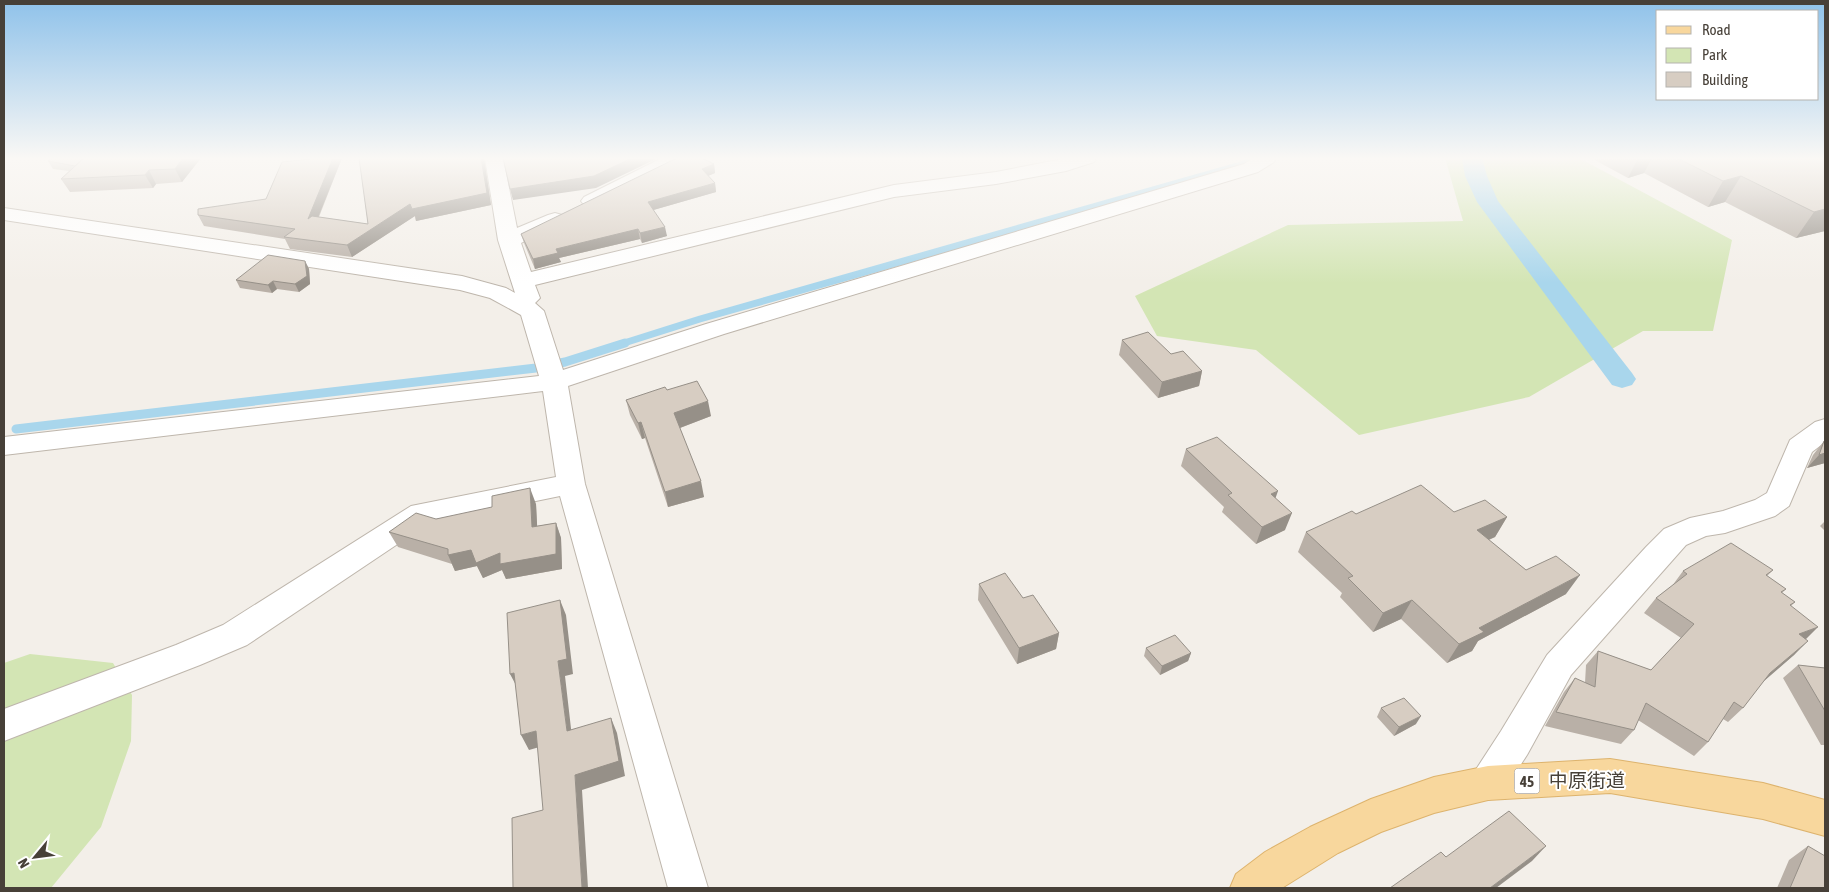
<svg xmlns="http://www.w3.org/2000/svg" width="1829" height="892" viewBox="0 0 1829 892" font-family="'Asap Condensed','Noto Sans JP',sans-serif">
<style>
.green{fill:#d3e5b4}
.lines{fill:none;stroke-linecap:round;stroke-linejoin:round}
.stream-far1{stroke:#a9d6ec;stroke-width:7}
.stream{stroke:#a9d6ec;stroke-width:9}
.canal{fill:#a9d6ec;fill-rule:evenodd}
.minor-casing{stroke:#beb6ac;stroke-width:2}
.major-casing{stroke:#ddb36d;stroke-width:2}
.minor{fill:#fff;fill-rule:evenodd}
.major{fill:#f8d79d;fill-rule:evenodd}
.wall{fill:#b9b0a7}
.shaded-wall{fill:#969088}
.building{fill:#d7cdc2;stroke:#969088}
.labels{text-anchor:middle;dominant-baseline:central;stroke-width:4;stroke-linejoin:round;paint-order:stroke}
.shield{fill:#fff;stroke:#7e7974;stroke-width:1}
.shield-label{font-size:15px;font-weight:bold;fill:#474038}
.near-street-label{font-size:19px;fill:#474038;stroke:#fff}
</style>
<rect width="100%" height="100%" fill="#f3efe9"/>
<!-- green -->
<path class="green" d="M1445,158H1579L1732,240L1713,331H1643L1529,397L1359,435L1256,350L1157,336L1135,296L1288,225L1463,221Z
M30,654L113,663L132,695L131,741L101,827L51,888H4V663Z"/>
<g class="lines">
<!-- stream-far1 -->
<path class="stream-far1" d="M621,344L700,319L1244,164L1253,158"/>
<!-- stream -->
<path class="stream" d="M16,429L536,368L565,362L625,343"/>
<!-- canal -->
<path class="canal" d="M1462,158H1482L1487,176L1498,201L1632,373L1636,379L1632,385L1622,388L1612,385L1477,202L1465,176Z"/>
<defs>
<path id="minor" d="M485,158H503L517,228L548,215L555,213L562,215L565,219L562,223L521,243L531,272L894,185L996,172L1068,158H1096L1094,162L1066,171L996,184L894,197L535,285L540,298L535,303L544,311L563,370L706,324L1244,164L1254,158H1276L1274,162L1258,172L724,334L568,386L585,484L708,888H668L560,496L429,523L247,645L200,665L4,741V709L176,645L223,625L411,506L556,477L543,391L4,455V437L539,376L521,315L490,298L460,290L4,220V208L462,276L506,288L515,293L498,240Z
M662,158H686L684,162L598,205L591,207L584,205L581,201L584,197Z
M1825,419V442L1812,452L1789,506L1775,516L1725,533L1706,536L1686,545L1571,675L1527,755L1501,795L1488,800L1475,795L1469,783L1475,771L1501,731L1547,655L1646,547L1664,529L1690,518L1723,511L1755,500L1767,493L1790,440L1815,422Z"/>
<path id="major" d="M1610,759L1763,783L1825,800V836L1763,819L1610,793L1488,800L1434,813L1381,832L1338,853L1282,888H1230L1236,874L1265,852L1310,827L1371,799L1434,777L1488,766Z"/>
</defs>
<!-- minor casing -->
<use href="#minor" class="minor-casing"/>
<!-- major casing -->
<use href="#major" class="major-casing"/>
<!-- minor -->
<use href="#minor" class="minor"/>
<!-- major -->
<use href="#major" class="major"/>
</g>
<!-- wall -->
<path class="wall" d="M51,158H201L182,182L156,184L153,188L70,192L61,179L69,171L53,169L48,161Z
M342,158L319,217L368,224L359,158H484L491,205L416,221L415,216L352,257L290,249L285,239L204,226L198,215L266,199Z
M1591,158H1825V231L1796,238L1725,202L1708,207L1644,173L1628,178Z
M714,164L715,173L708,176L715,183L716,192L653,210L667,236L642,243L640,239L559,258L561,262L535,269L524,243L521,234Z
M305,261L309,269L310,284L299,292L277,289L272,293L240,288L236,280Z
M1122,340L1171,354L1202,371L1199,386L1158,398L1119,355Z
M667,390L711,416L680,428L704,497L668,507L645,438L642,439L630,415L626,400Z
M1824,441L1825,463L1807,468L1813,455Z
M1186,449L1275,498L1285,530L1256,544L1222,512L1224,507L1181,466Z
M536,504L537,526L556,523L561,538L562,569L506,579L502,570L483,578L477,566L455,571L452,564L398,547L389,532L436,519Z
M1454,512L1507,517L1495,537L1489,540L1526,570L1566,594L1478,641L1472,651L1447,663L1401,619L1373,632L1340,597L1342,593L1298,552L1306,532L1356,514Z
M1825,521V531L1820,526Z
M1773,570L1767,576L1786,589L1782,593L1795,602L1791,606L1806,639L1794,655L1765,679L1743,708L1728,722L1723,719L1708,742L1694,756L1638,720L1634,730L1621,744L1545,726L1564,692L1575,678L1585,683L1586,665L1598,651L1651,670L1681,638L1644,613L1656,598L1672,586L1683,571Z
M979,584L1023,598L1059,633L1056,649L1017,664L978,600Z
M1146,648L1191,653L1188,661L1160,675L1144,656Z
M1798,665L1825,668V745H1821L1783,678Z
M1381,708L1416,724L1394,736L1377,717Z
M1808,846L1825,888H1777L1789,860Z"/>
<!-- shaded-wall -->
<path class="shaded-wall" d="M183,158H201L182,182L175,169Z
M333,158H342L313,230L308,219Z
M481,158H484L491,205L416,221L415,216L352,257L347,245Z
M632,158H658L596,188L513,200L510,189Z
M1638,158H1652L1644,173L1628,178Z
M714,164L715,173L703,178L702,169Z
M149,170L156,184L153,188L145,175Z
M1741,176L1725,202L1708,207L1723,181Z
M715,183L716,192L650,211L648,202Z
M1825,209V231L1796,238L1814,212Z
M665,227L667,236L642,243L640,233Z
M638,229L640,239L559,258L561,262L535,269L533,259L556,249Z
M305,261L309,269L310,284L299,292L295,284Z
M273,281L277,289L272,293L268,285Z
M1202,371L1199,386L1158,398L1162,382Z
M708,401L711,416L677,429L674,413Z
M641,422L645,438L642,439L638,423Z
M1825,453V463L1807,468L1819,455Z
M701,481L704,497L668,507L665,492Z
M530,488L536,504L538,542L532,527Z
M1278,491L1272,508L1271,494Z
M1292,513L1285,530L1256,544L1262,527Z
M1507,517L1495,537L1466,549L1477,530Z
M556,523L561,538L562,569L506,579L502,570L483,578L477,566L455,571L448,555Z
M1580,575L1566,594L1478,641L1472,651L1447,663L1459,644L1479,628Z
M560,600L566,615L573,674L565,676L573,746L567,731L558,661Z
M1412,600L1401,619L1373,632L1383,613Z
M1818,627L1803,642L1799,634Z
M1059,633L1056,649L1017,664L1019,648Z
M1808,641L1794,655L1756,688L1770,673Z
M1191,653L1188,661L1160,675L1162,666Z
M514,673L518,689L510,674Z
M1421,716L1416,724L1394,736L1399,727Z
M611,718L617,733L625,776L582,790L588,888H582L575,775Z
M536,731L543,746L529,750L521,735Z
M1546,846L1532,861L1496,888H1490Z"/>
<!-- building -->
<path class="building" d="M51,158H84L75,166L48,161Z
M84,158H183L175,169L149,170L145,175L61,179Z
M311,158H333L308,219L312,216L368,224L359,158H481L487,193L412,209L410,204L347,245L284,237L295,229L198,215V209L266,199L282,162L310,159Z
M503,158H632L594,176L510,189Z
M677,158H702L714,164L702,169L715,183L648,202L665,227L640,233L638,229L556,249L558,253L533,259L521,234Z
M1677,158H1825V209L1814,212L1741,176L1723,181Z
M268,255L305,261L307,276L295,284L273,281L268,285L236,280Z
M1148,332L1171,354L1183,351L1202,371L1162,382L1122,340Z
M697,381L708,401L674,413L701,481L665,492L641,422L638,423L626,400L665,387L667,390Z
M1217,437L1278,491L1271,494L1292,513L1262,527L1228,495L1232,493L1186,449Z
M1824,441H1825V453L1819,455Z
M1421,485L1454,512L1485,500L1507,517L1477,530L1526,570L1556,556L1580,575L1479,628L1484,632L1459,644L1412,600L1383,613L1348,578L1353,576L1306,532L1352,511L1356,514Z
M530,488L532,527L556,523V554L500,564V553L476,563L471,550L448,555V549L389,532L416,513L436,519L492,507V496Z
M1731,543L1773,570L1766,575L1786,589L1781,592L1795,602L1790,605L1818,627L1799,634L1808,641L1770,673L1743,708L1734,702L1708,742L1646,703L1634,730L1556,712L1575,678L1595,687L1598,651L1651,670L1694,624L1656,598L1687,574L1683,571Z
M1005,573L1023,598L1033,595L1059,633L1019,648L979,584Z
M560,600L567,659L558,661L567,731L611,718L619,761L575,775L582,888H513L512,818L543,810L536,731L521,735L514,673L510,674L507,613Z
M1175,635L1191,653L1162,666L1146,648Z
M1798,665L1825,668V711Z
M1404,698L1421,716L1399,727L1381,708Z
M1509,811L1546,846L1490,888H1390L1441,852L1446,857Z
M1808,846L1825,856V888H1790Z"/>
<!-- sky -->
<linearGradient id="sky" x2="0" y2="1"><stop stop-color="#8fc2ea"/><stop offset="0.56" stop-color="#faf8f5"/><stop offset="1" stop-color="#faf8f5" stop-opacity="0"/></linearGradient>
<rect width="1829" height="283" fill="url(#sky)"/>
<g class="labels">
<!-- shield labels -->
<rect class="shield" x="1514.5" y="768.5" width="25" height="25" rx="4"/>
<g class="shield-label">
<text x="1527" y="781">45</text>
</g>
<!-- near-street labels -->
<g class="near-street-label">
<text x="1587" y="780">中原街道</text>
</g>
</g>
<!-- border -->
<rect width="1829" height="892" fill="none" stroke="#474038" stroke-width="10"/>
<!-- legend -->
<rect x="1656" y="10" width="162" height="90" fill="#ffffff" stroke="#b5b3af"/>
<rect x="1666" y="26" width="25" height="8" fill="#f8d79d" stroke="#b5b3af"/>
<text x="1702" y="35" font-size="15" fill="#474038">Road</text>
<rect x="1666" y="48" width="25" height="15" fill="#d3e5b4" stroke="#b5b3af"/>
<text x="1702" y="60" font-size="15" fill="#474038">Park</text>
<rect x="1666" y="72" width="25" height="15" fill="#d7cdc2" stroke="#b5b3af"/>
<text x="1702" y="85" font-size="15" fill="#474038">Building</text>
<!-- north arrow -->
<g transform="translate(35 857) rotate(241)" stroke="#ffffff" stroke-width="4" paint-order="stroke">
<path d="M0-4L9 19L0 12L-9 19Z" fill="#474038"/>
<text y="-8" font-size="14" font-weight="bold" text-anchor="middle" fill="#474038">N</text>
</g>
</svg>
